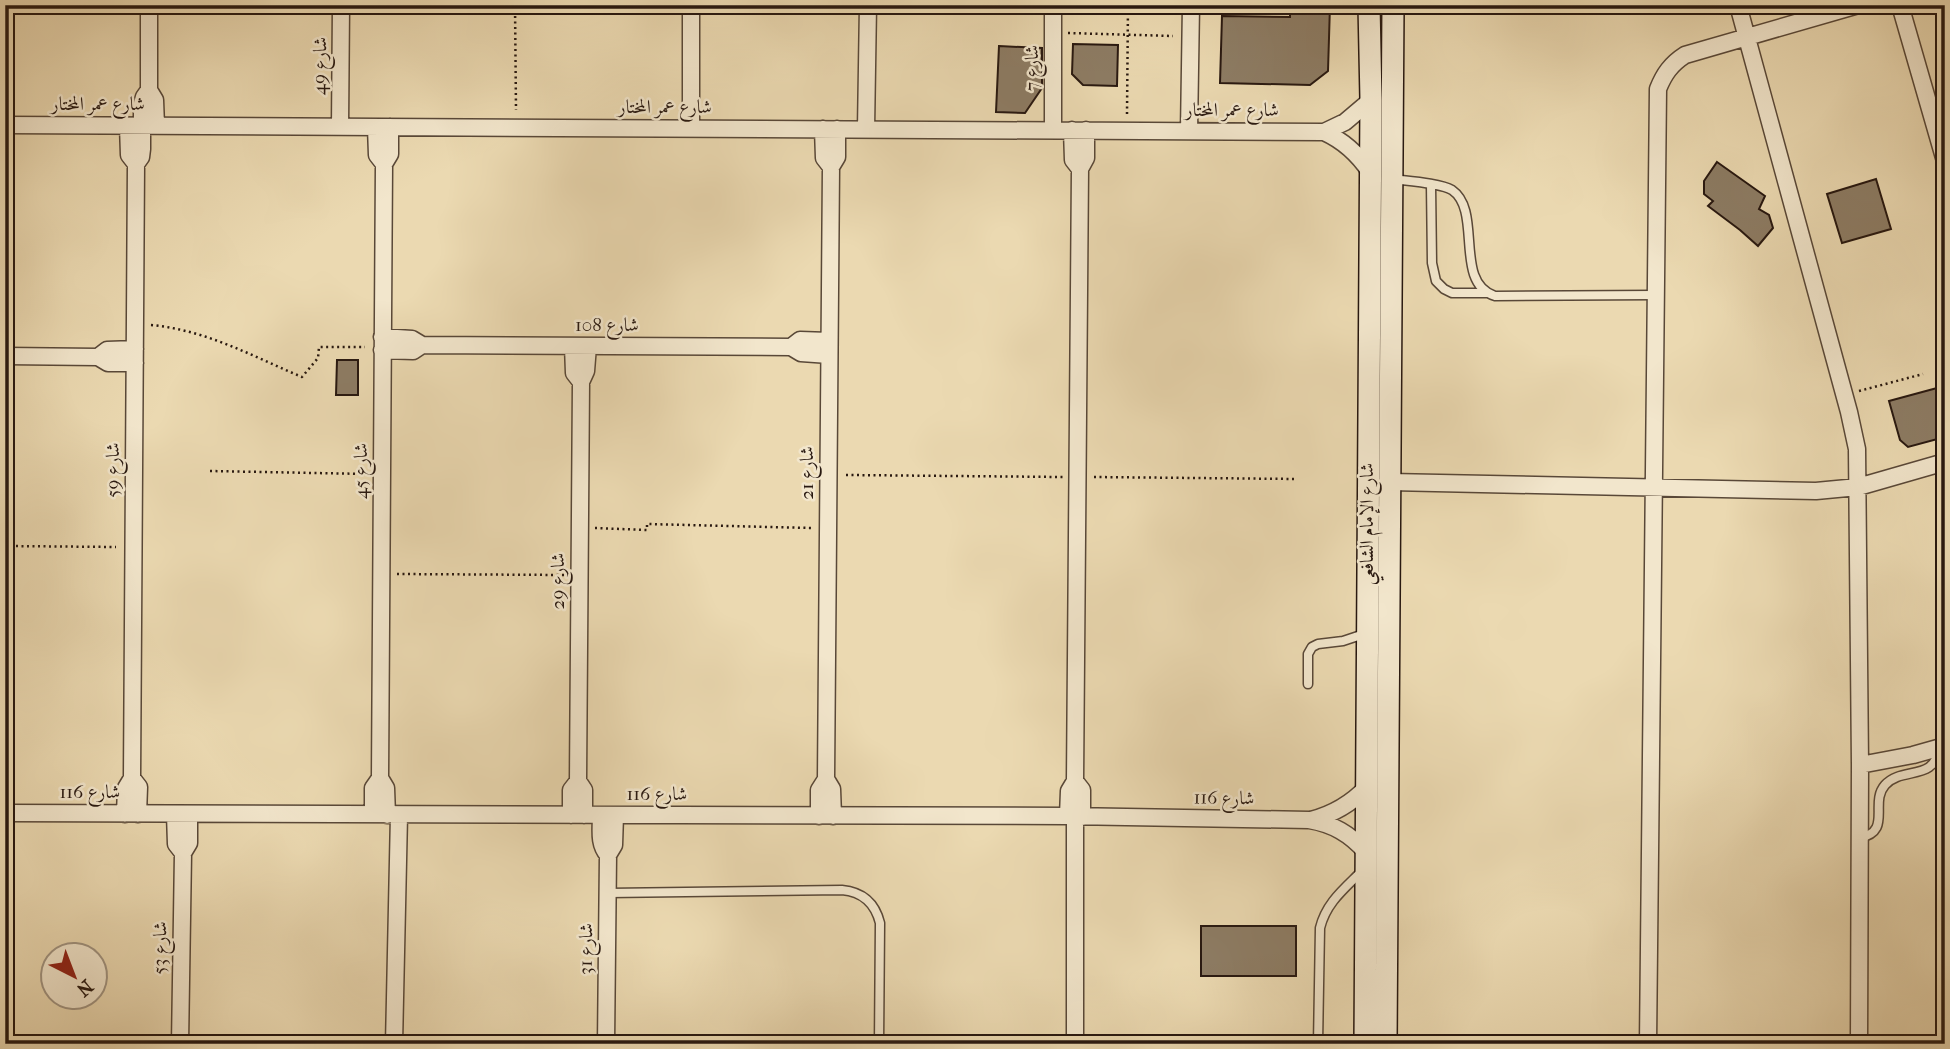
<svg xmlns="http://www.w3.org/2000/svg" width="1950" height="1049" viewBox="0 0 1950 1049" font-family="'IM FELL French Canon',Amiri,serif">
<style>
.building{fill:#8d7c64;stroke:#281810;stroke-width:2}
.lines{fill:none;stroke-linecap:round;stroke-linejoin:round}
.lane-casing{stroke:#594838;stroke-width:11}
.street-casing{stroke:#594838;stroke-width:19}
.secondary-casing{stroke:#281810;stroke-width:24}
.path{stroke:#281810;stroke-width:2.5;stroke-dasharray:2 3.5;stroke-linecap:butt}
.lane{stroke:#f2e6cc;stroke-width:8}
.street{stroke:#f2e6cc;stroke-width:16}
.secondary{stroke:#f2e6cc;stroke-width:21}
.labels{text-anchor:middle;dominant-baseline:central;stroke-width:5;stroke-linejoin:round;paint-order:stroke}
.street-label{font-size:19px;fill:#281810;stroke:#f2e6cc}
</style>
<rect width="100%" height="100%" fill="#ebd9b1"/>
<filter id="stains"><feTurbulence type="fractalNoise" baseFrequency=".00286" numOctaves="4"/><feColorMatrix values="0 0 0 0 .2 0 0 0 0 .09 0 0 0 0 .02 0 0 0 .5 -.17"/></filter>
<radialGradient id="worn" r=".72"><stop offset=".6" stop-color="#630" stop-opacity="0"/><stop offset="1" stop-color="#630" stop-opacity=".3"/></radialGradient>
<!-- building -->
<path class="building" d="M1290,5H1330L1328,71L1310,85L1220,83L1222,16L1290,17Z
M1073,44L1118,45L1117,86L1083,85L1072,74Z
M999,46L1042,48V88L1025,113L996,112Z
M1717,162L1765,196L1759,209L1769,215L1773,228L1758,246L1740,230L1708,206L1713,201L1704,194V181Z
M1876,179L1891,229L1842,243L1827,194Z
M337,360H358V395H336Z
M1937,388L1945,417V437L1908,447L1900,440L1889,401Z
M1201,926H1296V976H1201Z"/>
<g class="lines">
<defs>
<path id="lane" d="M1603,6V5
M1392,179C1407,181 1440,183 1452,190C1483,211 1453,283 1495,296L1655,295
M1431,185L1432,263L1436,281L1444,289L1452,293H1486
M1308,684V654L1312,647L1318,644L1343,641L1364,634
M1859,838C1893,832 1869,803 1885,785C1902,766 1935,782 1939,748
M608,893L842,890C863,892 875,903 880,923L879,1044
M1318,1044L1320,928C1326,903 1344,889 1361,872"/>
<path id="street" d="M1738,5L1849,412L1857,449L1860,765L1859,1044
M1900,5L1945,161
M149,90L155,100L156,126
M5,125L1324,132L1345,122L1371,100
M128,126L129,155L136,164
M340,127L341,5
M376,127L377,155L384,164
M691,129V5
M823,129L824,158L831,167
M866,129L868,5
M1053,130V5
M1072,130L1073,160L1080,169
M1189,131L1191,5
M1324,132C1344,141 1358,154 1370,172
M382,337L412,339L422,345
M573,346L574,373L581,382
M791,347L800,340L829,341
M382,350L413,351L422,345L791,347L801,353L829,355
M5,356L98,357L108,363H135
M98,357L107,350L135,349
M1390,482L1816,491L1858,487L1945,462
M1860,765L1913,755L1945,746
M132,778L139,787L138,814
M380,778L386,788L387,815
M826,779L832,789L833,816
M578,781L584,790V815
M1075,781L1082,790V817
M5,813L1068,816L1309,820C1333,824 1350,834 1366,852
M125,814L126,788L132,778L136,164L141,157L142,149V104L144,97L149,90V5
M175,814L176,844L183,853
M373,814V788L380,778L384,164L390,154V127
M571,815V790L578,781L581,382L586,371L588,346
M601,815C601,829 598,844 608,855
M819,816V790L826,779L831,167L837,157V129
M1068,816L1069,791L1075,781L1080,169L1086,158V130
M1311,820C1334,814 1351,804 1367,787
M180,1044L183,853L189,843V814
M394,1044L399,815
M606,1044L608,855L614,845L615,815
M1075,1044V817
M1648,1044L1658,89C1664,74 1671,64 1685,55L1858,5"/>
<path id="secondary" d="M1365,1044L1371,100L1369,5
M1386,1044L1393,5"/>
</defs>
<!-- lane casing -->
<use href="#lane" class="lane-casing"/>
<!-- street casing -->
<use href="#street" class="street-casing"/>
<!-- secondary casing -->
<use href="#secondary" class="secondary-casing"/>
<!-- path -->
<path class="path" d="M515,5L516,110
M1208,11L1352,13
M1068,33L1173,36
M1127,114L1128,5
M151,325C206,330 252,356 302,377L318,358L319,347H365
M1859,391L1923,374
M210,471L368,474
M846,475L1063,477
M1094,477L1297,479
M595,528L647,530V524L811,528
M5,546L116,547
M397,574L565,575"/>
<!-- lane -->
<use href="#lane" class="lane"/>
<!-- street -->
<use href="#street" class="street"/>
<!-- secondary -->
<use href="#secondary" class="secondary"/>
</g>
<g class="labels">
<!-- street labels -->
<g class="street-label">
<text transform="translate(320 66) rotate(-89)">شارع 49</text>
<text transform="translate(1032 68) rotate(-90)">شارع 7</text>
<text x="98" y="104">شارع عمر المختار</text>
<text x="665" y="107">شارع عمر المختار</text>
<text x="1232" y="110">شارع عمر المختار</text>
<text x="607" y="325">شارع 108</text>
<text transform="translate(113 470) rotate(-90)">شارع 59</text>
<text transform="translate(361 471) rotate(-90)">شارع 45</text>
<text transform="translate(807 473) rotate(-90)">شارع 21</text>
<text transform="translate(1367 524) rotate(-90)">شارع الإمام الشافعي</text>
<text transform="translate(558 581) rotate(-90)">شارع 29</text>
<text x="90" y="792">شارع 116</text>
<text x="657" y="794">شارع 116</text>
<text transform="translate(1224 798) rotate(1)">شارع 116</text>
<text transform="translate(160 948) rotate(-89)">شارع 53</text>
<text transform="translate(586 949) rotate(-89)">شارع 31</text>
</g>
</g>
<!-- margin -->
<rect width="1950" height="1049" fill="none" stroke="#ebd9b1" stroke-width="28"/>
<rect x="7" y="7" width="1936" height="1035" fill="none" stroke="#281810" stroke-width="3.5"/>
<rect x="14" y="14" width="1922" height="1021" fill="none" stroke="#281810" stroke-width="2"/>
<!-- north arrow -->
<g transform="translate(74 976) rotate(138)"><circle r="33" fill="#f2e6cc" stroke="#a19481" stroke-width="2"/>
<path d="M0-5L12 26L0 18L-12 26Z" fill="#8f2418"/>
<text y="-10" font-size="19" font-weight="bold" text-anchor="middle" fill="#281810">N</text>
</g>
<rect width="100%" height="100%" filter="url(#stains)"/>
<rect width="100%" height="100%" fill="url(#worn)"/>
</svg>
